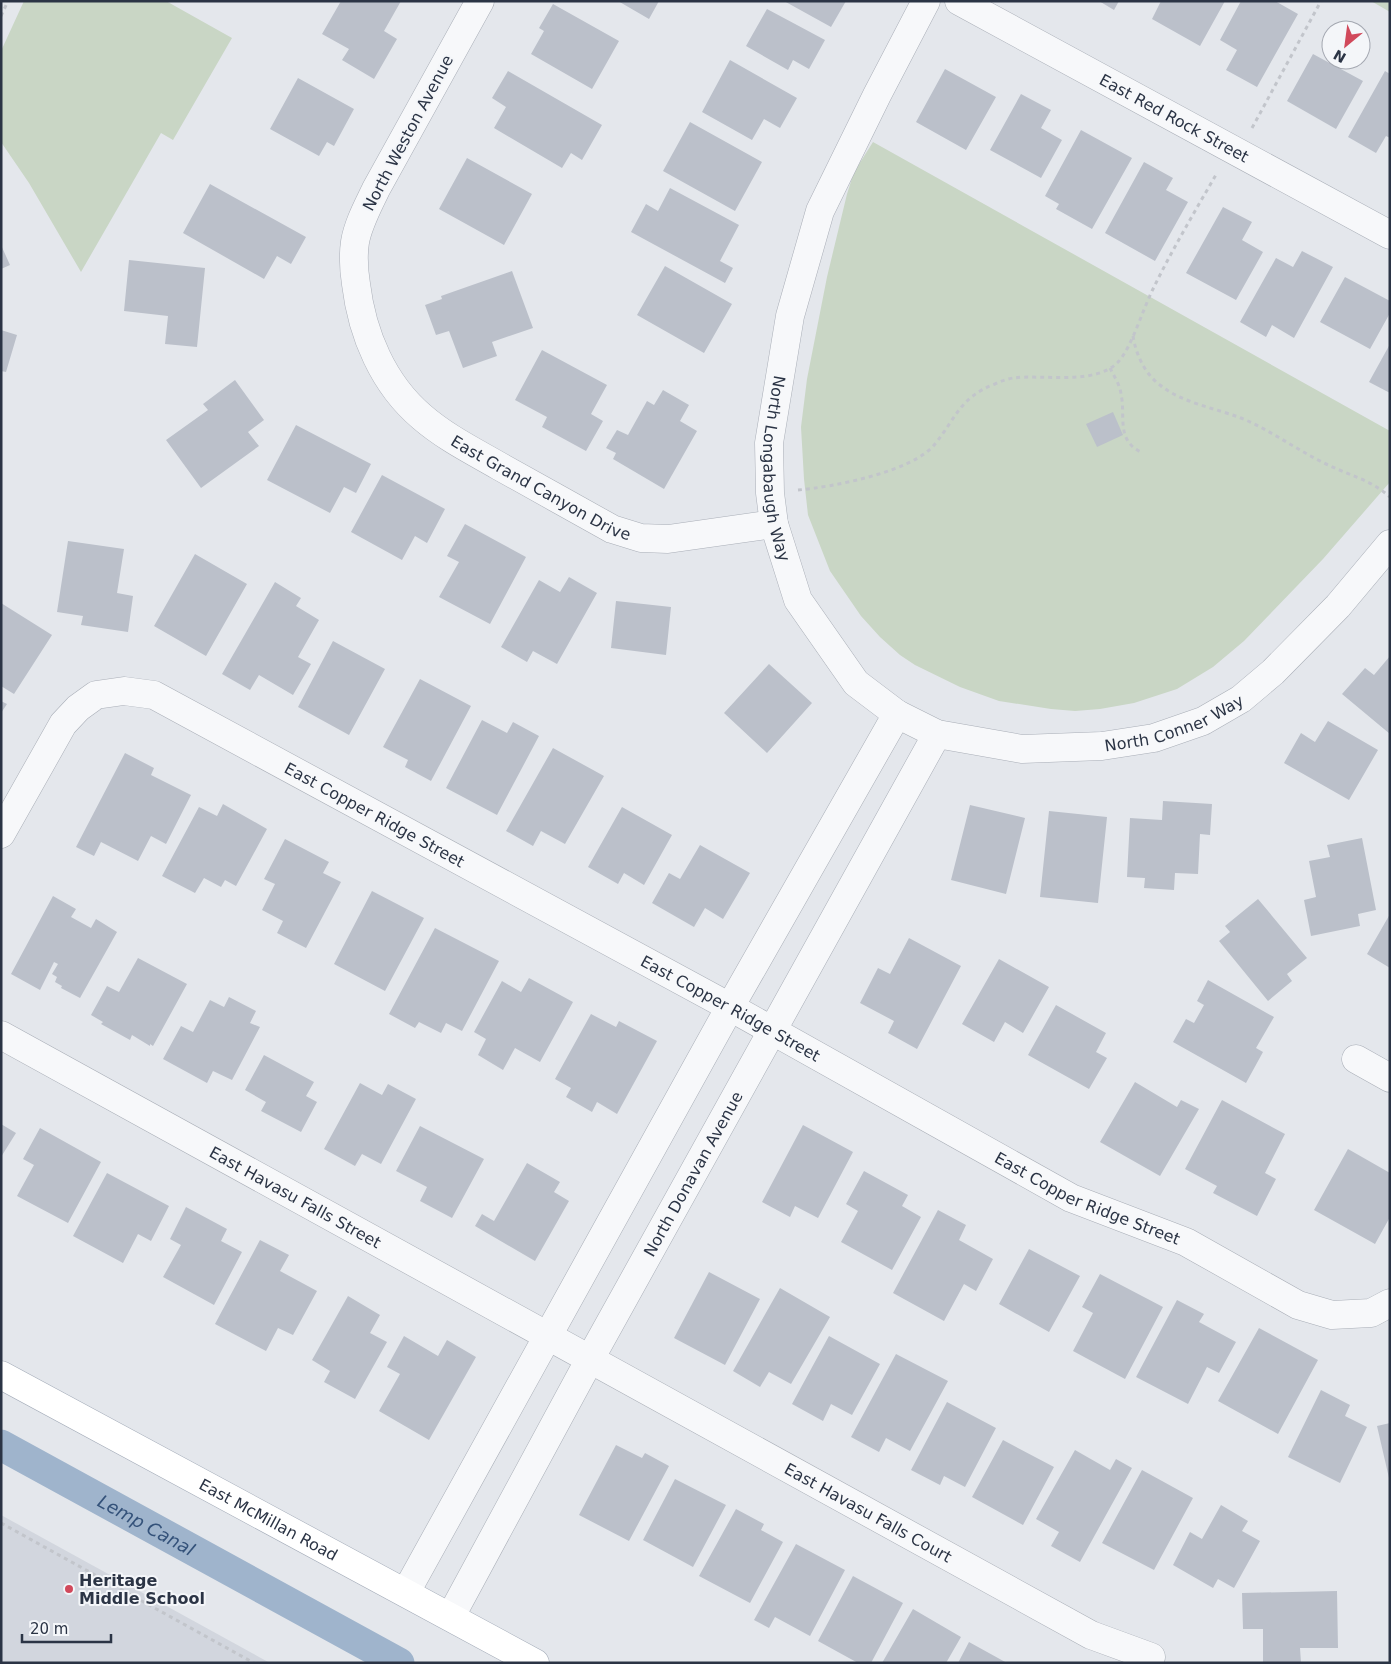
<svg xmlns="http://www.w3.org/2000/svg" width="1391" height="1664" viewBox="0 0 1391 1664" font-family="'DejaVu Sans',sans-serif">
<style>
.built{fill:#d2d6de}
.green{fill:#c9d6c5}
.lines{fill:none;stroke-linecap:round;stroke-linejoin:round}
.canal{stroke:#9fb4cc;stroke-width:31}
.building{fill:#bbc0ca}
.minor-casing{stroke:#a9aeb7;stroke-width:29}
.major-casing{stroke:#a3abb8;stroke-width:29}
.path{stroke:#c2c5cb;stroke-width:3;stroke-dasharray:4 4;stroke-linecap:butt}
.minor{stroke:#f7f8fa;stroke-width:28}
.major{stroke:#fff;stroke-width:28}
.poi-dot{fill:#d1495b;stroke:#f4f6f9;stroke-width:2}
.labels{text-anchor:middle;dominant-baseline:central;stroke-width:4;stroke-linejoin:round;paint-order:stroke}
.street-label{font-size:16px;fill:#2b3445;stroke:#f4f6f9}
.poi-label{font-size:16px;font-weight:bold;fill:#2b3445;stroke:#f4f6f9;text-anchor:start}
.water-label{font-size:18px;font-style:italic;fill:#34527a;stroke:#f4f6f9}
</style>
<rect width="100%" height="100%" fill="#e4e7ec"/>
<!-- built -->
<path class="built" d="M1,1515L270,1663H1Z"/>
<!-- green -->
<path class="green" d="M24,1H166L232,38L173,140L161,133L81,272L29,183L1,142V51Z
M1371,1H1390V12Z
M873,142L1390,431V482L1323,559L1244,641L1213,667L1177,689L1134,703L1100,709L1075,711L1051,709L999,701L960,687L915,665L900,655L880,637L861,616L830,571L808,515L804,479L801,427L807,379L827,277L847,194L854,172Z"/>
<g class="lines">
<!-- canal -->
<path class="canal" id="s1" d="M1,1445L399,1663"/>
</g>
<!-- building -->
<path class="building" d="M341,1H401L384,31L397,39L374,79L342,60L349,49L322,34Z
M618,1H659L649,19Z
M784,1H846L831,27Z
M1099,1H1119L1114,10Z
M1161,1H1225L1200,46L1152,19Z
M1241,1H1275L1298,14L1257,87L1226,70L1237,50L1220,40Z
M553,4L619,41L592,89L531,54L544,31L539,28Z
M767,9L825,40L809,69L793,60L788,70L746,46Z
M1313,54L1363,81L1336,129L1287,101Z
M730,60L797,98L780,128L764,119L752,140L702,112Z
M945,69L996,97L966,150L916,122Z
M508,71L602,125L582,160L571,153L562,168L494,128L506,107L492,98Z
M1385,71L1390,74V138L1386,136L1376,153L1348,137Z
M298,78L354,109L334,146L327,142L319,156L270,129Z
M1021,94L1051,110L1041,128L1062,140L1041,178L990,150Z
M690,122L762,162L735,211L663,171Z
M1081,130L1132,158L1092,229L1056,209L1059,204L1045,196Z
M467,158L532,194L504,245L439,209Z
M1144,162L1173,178L1166,190L1188,202L1155,261L1105,233Z
M210,184L306,237L291,264L277,256L264,279L183,233Z
M670,188L739,225L720,261L733,268L725,283L631,232L646,204L658,211Z
M1223,207L1252,222L1242,240L1263,252L1236,300L1186,273Z
M1,245L10,265L1,269Z
M1302,251L1333,267L1294,338L1272,325L1266,337L1240,322L1276,258L1293,267Z
M129,260L205,268L197,347L165,344L168,316L124,311Z
M665,266L732,304L704,353L637,315Z
M512,271L533,328L492,342L497,356L463,368L449,331L436,335L425,305L442,299L441,296Z
M1345,277L1390,301V313L1370,349L1320,322Z
M1,330L17,335L6,372L1,371Z
M1390,344V393L1369,382Z
M542,350L607,385L591,414L603,421L586,451L542,427L547,417L515,400Z
M235,380L264,420L248,432L259,446L201,488L166,440L208,410L203,404Z
M663,390L689,405L680,421L697,431L664,489L613,459L616,453L606,448L617,430L628,435L647,401L654,405Z
M1113,412L1123,435L1097,447L1086,424Z
M296,425L371,464L356,493L344,487L330,513L267,480Z
M382,475L445,509L427,543L415,536L402,560L351,532Z
M465,524L526,557L490,624L439,597L459,562L447,556Z
M68,541L124,549L117,593L133,596L128,632L81,625L83,616L57,612Z
M195,554L247,584L206,656L154,626Z
M569,577L597,593L557,664L533,651L527,662L501,647L539,580L560,592Z
M275,582L301,598L296,606L319,620L298,657L311,664L293,695L259,675L250,690L222,674Z
M616,601L671,607L666,655L611,648Z
M1,603L52,635L14,694L1,686Z
M333,641L385,669L349,735L298,707Z
M1390,656V734L1342,694L1365,668L1374,675Z
M769,664L812,703L767,753L724,713Z
M420,679L471,706L431,781L405,767L408,760L383,747Z
M1,701L7,704L1,713Z
M482,720L507,733L513,722L539,736L497,815L446,788Z
M1328,721L1378,750L1349,800L1284,763L1301,733L1315,742Z
M553,748L604,776L565,844L541,831L533,846L506,831Z
M125,753L154,768L151,775L191,795L166,844L151,836L138,861L101,842L94,856L76,847Z
M1163,801L1212,804L1210,835L1200,834L1198,874L1175,873L1174,890L1144,888L1145,878L1127,877L1130,818L1162,820Z
M223,804L267,829L236,886L225,880L221,887L204,878L195,893L162,876L199,807L217,816Z
M970,805L1025,818L1006,894L951,880Z
M622,807L672,835L644,885L624,873L618,884L588,867Z
M1049,811L1107,817L1098,903L1040,897Z
M1362,838L1376,910L1358,914L1360,926L1311,936L1304,900L1316,897L1309,861L1330,857L1327,845Z
M285,839L329,862L323,873L341,882L306,948L277,933L283,921L262,910L275,884L264,879Z
M700,845L750,873L723,919L705,908L694,927L652,903L669,873L680,879Z
M372,891L424,918L385,991L334,964Z
M53,896L76,909L71,917L91,928L96,919L117,932L80,998L61,988L62,986L55,982L57,977L52,974L58,964L54,962L40,990L11,974Z
M1258,899L1307,958L1287,974L1292,981L1268,1001L1219,941L1230,932L1225,926Z
M1390,914V968L1367,954Z
M435,928L499,961L462,1031L446,1023L441,1033L419,1022L415,1028L389,1014Z
M909,938L961,966L917,1049L888,1033L894,1021L860,1003L878,968L890,974Z
M138,958L187,984L153,1046L150,1044V1046L132,1035L130,1040L101,1024L103,1022L91,1015L107,986L119,992Z
M999,959L1049,987L1023,1033L1005,1022L994,1042L962,1024Z
M529,978L573,1002L540,1062L515,1048L503,1070L478,1055L486,1039L474,1032L502,981L521,992Z
M1208,980L1274,1017L1256,1048L1263,1052L1246,1083L1173,1042L1186,1019L1194,1023L1204,1005L1197,1001Z
M229,997L256,1011L250,1023L260,1027L232,1080L213,1071L207,1083L163,1059L181,1026L193,1032L210,1000L224,1007Z
M1056,1005L1106,1033L1096,1052L1107,1058L1089,1089L1028,1055Z
M591,1014L616,1027L619,1021L657,1041L617,1114L597,1102L592,1112L566,1097L571,1088L555,1079Z
M264,1055L314,1082L306,1096L317,1102L301,1132L261,1111L266,1102L245,1090Z
M1135,1082L1177,1107L1181,1100L1199,1109L1160,1176L1100,1142Z
M360,1083L382,1095L388,1084L416,1099L381,1164L362,1154L355,1166L324,1149Z
M1222,1100L1285,1134L1265,1173L1276,1179L1257,1216L1213,1193L1217,1186L1185,1169Z
M1,1124L16,1133L1,1157Z
M803,1125L853,1152L818,1218L795,1206L790,1217L762,1202Z
M420,1126L484,1159L452,1218L420,1201L427,1187L396,1171Z
M40,1128L101,1162L68,1223L17,1196L34,1165L23,1159Z
M1348,1149L1390,1173V1217L1375,1244L1314,1210Z
M527,1163L560,1182L554,1192L569,1201L535,1261L475,1226L482,1214L494,1221Z
M864,1171L908,1195L902,1206L921,1217L892,1270L841,1242L858,1211L846,1204Z
M107,1173L169,1206L151,1241L138,1234L123,1263L73,1236Z
M186,1207L227,1229L221,1241L242,1252L214,1305L163,1277L181,1245L170,1239Z
M938,1210L966,1225L959,1240L993,1259L976,1291L964,1284L944,1321L893,1293Z
M260,1240L289,1255L280,1271L317,1291L293,1335L278,1328L266,1351L215,1324Z
M1029,1249L1080,1276L1049,1332L999,1304Z
M709,1272L760,1299L725,1365L674,1338Z
M1100,1274L1163,1307L1125,1379L1073,1351L1093,1313L1082,1307Z
M780,1288L830,1317L791,1384L769,1372L760,1387L733,1371Z
M348,1296L380,1315L370,1333L387,1342L355,1399L324,1382L330,1371L312,1360Z
M1177,1300L1204,1314L1199,1322L1236,1342L1219,1373L1207,1367L1188,1404L1136,1377Z
M1259,1328L1318,1360L1278,1434L1218,1401Z
M404,1336L438,1356L447,1340L476,1357L429,1440L379,1411L400,1374L387,1367Z
M829,1336L880,1364L852,1415L831,1404L823,1421L792,1404Z
M896,1354L948,1381L910,1451L886,1438L879,1452L851,1437Z
M1321,1390L1350,1405L1345,1416L1367,1427L1340,1483L1288,1457Z
M947,1402L996,1428L965,1487L944,1476L940,1485L911,1470Z
M1390,1423V1477L1389,1478L1377,1426Z
M1003,1440L1054,1467L1023,1525L972,1497Z
M616,1445L642,1458L645,1453L669,1466L629,1541L579,1515Z
M1075,1450L1110,1470L1116,1459L1132,1468L1080,1562L1051,1546L1059,1532L1036,1519Z
M1142,1470L1193,1498L1154,1570L1102,1543Z
M675,1479L726,1505L693,1567L643,1540Z
M1221,1505L1248,1521L1242,1531L1260,1541L1234,1588L1218,1579L1213,1588L1173,1565L1190,1532L1202,1539Z
M736,1509L764,1524L761,1530L783,1542L750,1603L699,1576Z
M796,1544L845,1570L810,1636L775,1617L769,1628L754,1620Z
M853,1576L903,1603L871,1663H858L818,1641Z
M1337,1591L1338,1648H1300L1301,1663H1263V1629H1243L1242,1593Z
M913,1609L961,1637L946,1663H882Z
M969,1642L1007,1663H958Z"/>
<g class="lines">
<defs>
<g id="minor">
<path id="s2" d="M480,1L376,189C368,206 358,224 355,242C353,255 354,271 356,284C362,334 383,384 422,417C445,437 473,451 499,466C537,487 574,508 612,529L641,538L668,539L774,524"/>
<path id="s3" d="M926,1L877,95L820,211L790,316L769,443L770,493L774,524L798,600L856,683L897,714L937,734L1022,749L1102,746L1154,738L1203,721L1241,699L1273,672L1338,606L1390,544"/>
<path id="s4" d="M959,1L1390,235"/>
<path id="s5" d="M1,834L63,724L78,708L96,695L124,691L154,695L730,1007L1071,1198L1186,1242L1298,1305L1332,1315L1371,1313L1390,1303"/>
<path id="s6" d="M1,1035L1091,1635L1151,1657"/>
<path d="M1356,1059L1390,1078"/>
<path d="M406,1592L730,1007L897,714"/>
<path id="s7" d="M451,1616L590,1359L937,734"/>
</g>
<g id="major">
<path id="s8" d="M1,1375L535,1663"/>
</g>
</defs>
<!-- minor casing -->
<use href="#minor" class="minor-casing"/>
<!-- major casing -->
<use href="#major" class="major-casing"/>
<!-- path -->
<path class="path" d="M1,16L8,1
M1252,128L1321,1
M1133,336C1136,354 1144,373 1160,385C1182,403 1215,408 1241,418C1270,430 1294,448 1322,462C1345,474 1370,479 1390,497
M1110,368C1114,376 1120,385 1121,394C1126,416 1115,441 1143,453
M798,490C832,487 913,472 935,444C956,418 960,397 995,384C1001,381 1007,379 1013,378C1043,374 1097,386 1119,361C1132,346 1143,309 1153,289C1172,250 1195,211 1217,173
M1,1523L254,1663"/>
<!-- minor -->
<use href="#minor" class="minor"/>
<!-- major -->
<use href="#major" class="major"/>
</g>
<!-- markers -->
<circle class="poi-dot" cx="69" cy="1589" r="5"/>
<g class="labels">
<!-- street labels -->
<g class="street-label">
<text stroke="none"><textPath href="#s4" startOffset="245">East Red Rock Street</textPath></text>
<text transform="translate(408 133) rotate(-62)">North Weston Avenue</text>
<text stroke="none"><textPath href="#s3" startOffset="499">North Longabaugh Way</textPath></text>
<text stroke="none"><textPath href="#s2" startOffset="605">East Grand Canyon Drive</textPath></text>
<text stroke="none"><textPath href="#s3" startOffset="1074">North Conner Way</textPath></text>
<text stroke="none"><textPath href="#s5" startOffset="480">East Copper Ridge Street</textPath></text>
<text stroke="none"><textPath href="#s5" startOffset="885">East Copper Ridge Street</textPath></text>
<text stroke="none"><textPath href="#s7" startOffset="504">North Donavan Avenue</textPath></text>
<text stroke="none"><textPath href="#s6" startOffset="336">East Havasu Falls Street</textPath></text>
<text stroke="none"><textPath href="#s5" startOffset="1290">East Copper Ridge Street</textPath></text>
<text stroke="none"><textPath href="#s6" startOffset="990">East Havasu Falls Court</textPath></text>
<text stroke="none"><textPath href="#s8" startOffset="304">East McMillan Road</textPath></text>
</g>
<!-- poi labels -->
<g class="poi-label">
<text x="79" y="1580">Heritage<tspan x="79" dy="18">Middle School</tspan></text>
</g>
<!-- water labels -->
<g class="water-label">
<text stroke="none"><textPath href="#s1" startOffset="166">Lemp Canal</textPath></text>
</g>
</g>
<!-- border -->
<rect width="1391" height="1664" fill="none" stroke="#2b3445" stroke-width="5"/>
<!-- north arrow -->
<g transform="translate(1346 45) rotate(209)"><circle r="24" fill="#f4f6f9" stroke="#a4a8b1"/>
<path d="M0-4L9 19L0 12L-9 19Z" fill="#d1495b"/>
<text y="-8" font-size="14" font-weight="bold" text-anchor="middle" fill="#2b3445">N</text>
</g>
<!-- scale -->
<path d="M22 1634v8h89v-8" fill="none" stroke="#2b3445" stroke-width="2.5"/>
<text x="30" y="1634" font-size="15" fill="#2b3445" stroke="#f4f6f9" stroke-width="4" paint-order="stroke">20 m</text>
</svg>
